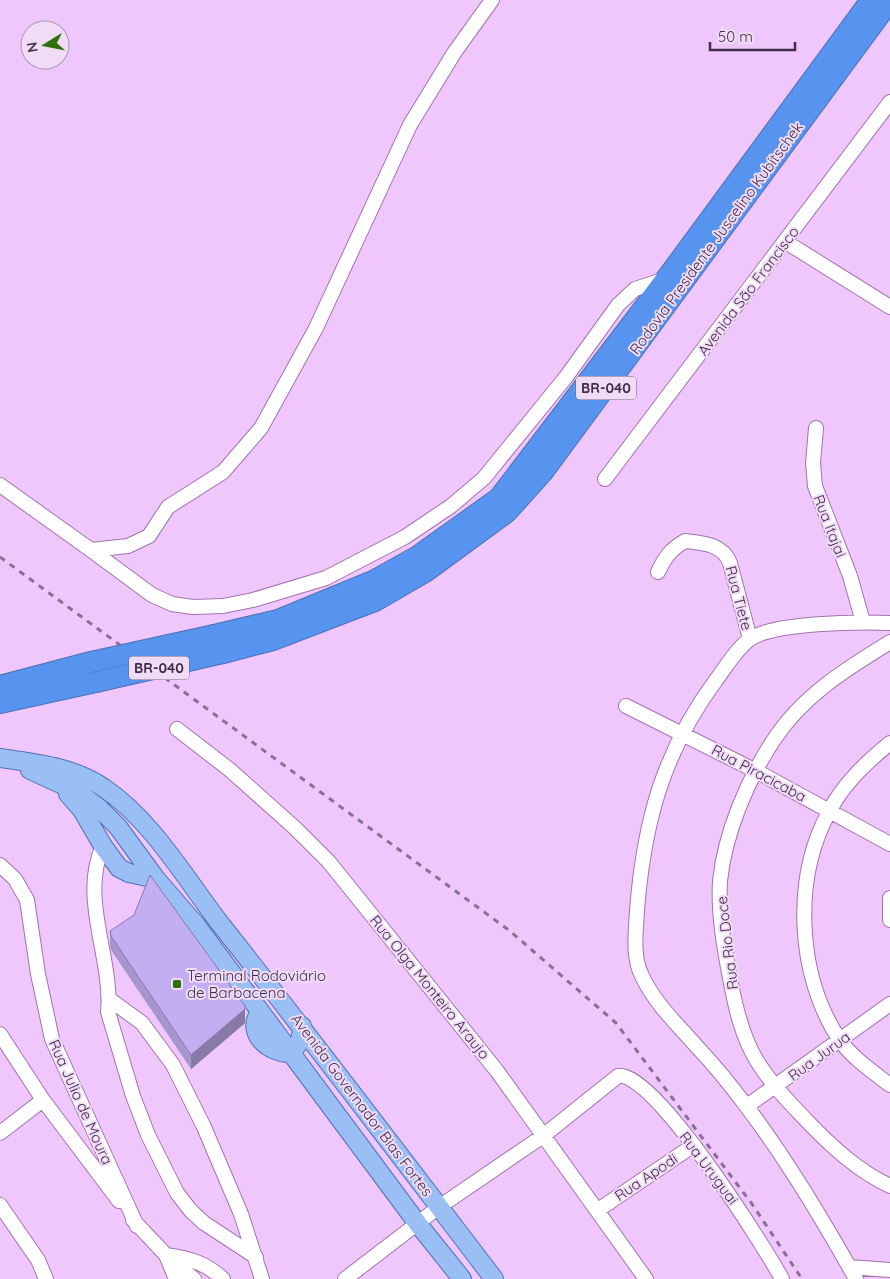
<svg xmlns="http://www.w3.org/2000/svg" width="890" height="1279" viewBox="0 0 890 1279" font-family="Quicksand,sans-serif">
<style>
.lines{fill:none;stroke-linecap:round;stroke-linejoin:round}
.minor-casing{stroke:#a273b1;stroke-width:16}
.major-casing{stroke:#4f70b5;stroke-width:20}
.highway-casing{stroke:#4f70b5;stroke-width:22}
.minor{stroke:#fff;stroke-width:14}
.major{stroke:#9abff5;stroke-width:18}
.highway{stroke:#5794ef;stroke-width:20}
.rail{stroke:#8c6f95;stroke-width:3;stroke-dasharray:6 6;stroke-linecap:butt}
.highway-bridge-casing{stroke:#4f70b5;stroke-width:22;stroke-linecap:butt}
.highway-bridge{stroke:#5794ef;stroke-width:20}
.wall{fill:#a796ce}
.shaded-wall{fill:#887aa8}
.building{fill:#c2aef0;stroke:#887aa8}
.poi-dot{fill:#2e700b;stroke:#f1dcf7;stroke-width:2}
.labels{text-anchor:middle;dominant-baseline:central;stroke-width:4;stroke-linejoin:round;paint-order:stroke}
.shield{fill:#f1dcf7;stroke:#76627c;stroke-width:1}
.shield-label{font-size:14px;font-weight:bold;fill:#412d48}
.street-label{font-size:15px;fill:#412d48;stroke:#f1dcf7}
.poi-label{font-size:15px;fill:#412d48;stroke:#f1dcf7;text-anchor:start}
</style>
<rect width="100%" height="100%" fill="#efc7fc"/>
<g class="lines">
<defs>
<path id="minor" d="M786,242L890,307
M816,428L813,463L815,486L850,576L863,622
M605,479L890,102
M0,485L91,550L128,546L149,536L168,507L223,472L261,428L316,328L410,125L454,53L492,0
M91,550L152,595L172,604L193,607L223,606L253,600L326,578L405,537L451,506L484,478L566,377L618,305L635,289L666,279
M658,572C665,557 671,549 685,541C703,543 723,544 730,563L750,639
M890,642C846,669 802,696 773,741C747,781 725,833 720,881C718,913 724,947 730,978C735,1006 742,1037 757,1061C771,1084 789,1102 807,1121C832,1147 858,1171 890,1186
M626,706L756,771L890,844
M177,729L230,770L295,828L329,862L497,1071L646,1279
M890,743C867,762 844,783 830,810C792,878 797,975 839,1039C851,1057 873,1072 890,1085
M103,846C79,898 113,958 108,1012L133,1096L148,1135L177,1193L191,1211L204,1223L256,1257
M0,865L15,879L27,900L38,974L52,1039L137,1226
M890,898V920
M109,999L142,1023L173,1065L204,1127L241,1214L262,1279
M0,1034L43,1100L119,1201
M747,1106L890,1004
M0,1133L43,1100
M0,1205L38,1260L46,1279
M598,1210L694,1145
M133,1220L166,1255L176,1279
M166,1255C189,1258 206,1263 223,1279
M170,1259L194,1279
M849,1267L890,1270
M345,1279L439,1207L543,1136L618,1076C653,1069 764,1246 782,1279
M856,1279C823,1220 788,1161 747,1107C732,1087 716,1067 699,1049C679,1026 655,1004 642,976C632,956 636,932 637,910C644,822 663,752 716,680C726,667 737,648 750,639C775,622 859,622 890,623"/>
<path id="major" d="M0,758C35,763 74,767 104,788C152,820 187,881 222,926C314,1042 404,1161 494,1279
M30,770L76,791L99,808L118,827L156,879L196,925L418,1224L462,1279
M68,794L82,810L103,846L119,868L129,873L156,879
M259,1013C246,1035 270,1053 290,1053C299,1045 302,1038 302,1026"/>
<path id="highway" d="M214,635L278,620L373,581L418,556L499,498L666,279L871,0
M223,653L273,640L375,601L425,572L507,512L543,472L890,1
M0,686L91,662
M0,703L96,682"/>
</defs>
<!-- minor casing -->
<use href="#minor" class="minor-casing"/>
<!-- major casing -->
<use href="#major" class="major-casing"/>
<!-- highway casing -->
<use href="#highway" class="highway-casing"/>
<!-- minor -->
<use href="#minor" class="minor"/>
<!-- major -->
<use href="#major" class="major"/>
<!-- highway -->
<use href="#highway" class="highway"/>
<!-- rail -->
<path class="rail" d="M0,557L510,931L616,1023L752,1204L802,1279"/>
<defs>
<path id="highway-bridge" d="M91,662L214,635
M96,682L223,653"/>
</defs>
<!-- highway-bridge casing -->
<use href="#highway-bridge" class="highway-bridge-casing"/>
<!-- highway-bridge -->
<use href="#highway-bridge" class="highway-bridge"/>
</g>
<!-- wall -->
<path class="wall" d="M110,931L245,1023L191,1069L111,950L110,945Z"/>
<!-- shaded-wall -->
<path class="shaded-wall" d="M245,1006V1023L191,1069V1055Z"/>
<!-- building -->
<path class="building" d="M150,875L245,1006V1009L191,1055L111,936L110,931L134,915Z"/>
<!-- markers -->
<rect class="poi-dot" x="172" y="979" width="10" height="10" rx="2.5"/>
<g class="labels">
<!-- shield labels -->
<g class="shield">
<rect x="576" y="376.5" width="60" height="23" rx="4"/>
<rect x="129" y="656.5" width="60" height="23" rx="4"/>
</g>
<g class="shield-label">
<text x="606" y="388">BR-040</text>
<text x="159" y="668">BR-040</text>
</g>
<!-- street labels -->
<g class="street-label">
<text transform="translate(716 238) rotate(-54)">Rodovia Presidente Juscelino Kubitschek</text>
<text transform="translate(748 291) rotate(-53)">Avenida São Francisco</text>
<text transform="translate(830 526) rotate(69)">Rua Itajai</text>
<text transform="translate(739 598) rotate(75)">Rua Tiete</text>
<text transform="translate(759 773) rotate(28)">Rua Piracicaba</text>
<text transform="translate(727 943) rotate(-97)">Rua Rio Doce</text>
<text transform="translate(430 987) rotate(51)">Rua Olga Monteiro Araujo</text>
<text transform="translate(819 1056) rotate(-36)">Rua Jurua</text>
<text transform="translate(81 1102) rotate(66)">Rua Julio de Moura</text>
<text transform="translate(362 1105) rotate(53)">Avenida Governador Bias Fortes</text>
<text transform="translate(709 1168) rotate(53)">Rua Uruguai</text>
<text transform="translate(646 1177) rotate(-34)">Rua Apodi</text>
</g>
<!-- poi labels -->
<g class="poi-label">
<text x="187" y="975">Terminal Rodoviário<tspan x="187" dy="17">de Barbacena</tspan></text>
</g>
</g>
<!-- north arrow -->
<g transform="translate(45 45) rotate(260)"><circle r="24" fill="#f1dcf7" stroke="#ab96b1"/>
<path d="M0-4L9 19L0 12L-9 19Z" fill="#2e700b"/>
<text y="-8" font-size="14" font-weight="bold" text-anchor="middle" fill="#412d48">N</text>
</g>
<!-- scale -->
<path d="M710 42v8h85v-8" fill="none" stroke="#412d48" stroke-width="2.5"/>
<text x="718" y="42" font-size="15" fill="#412d48" stroke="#f1dcf7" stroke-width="4" paint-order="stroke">50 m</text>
</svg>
